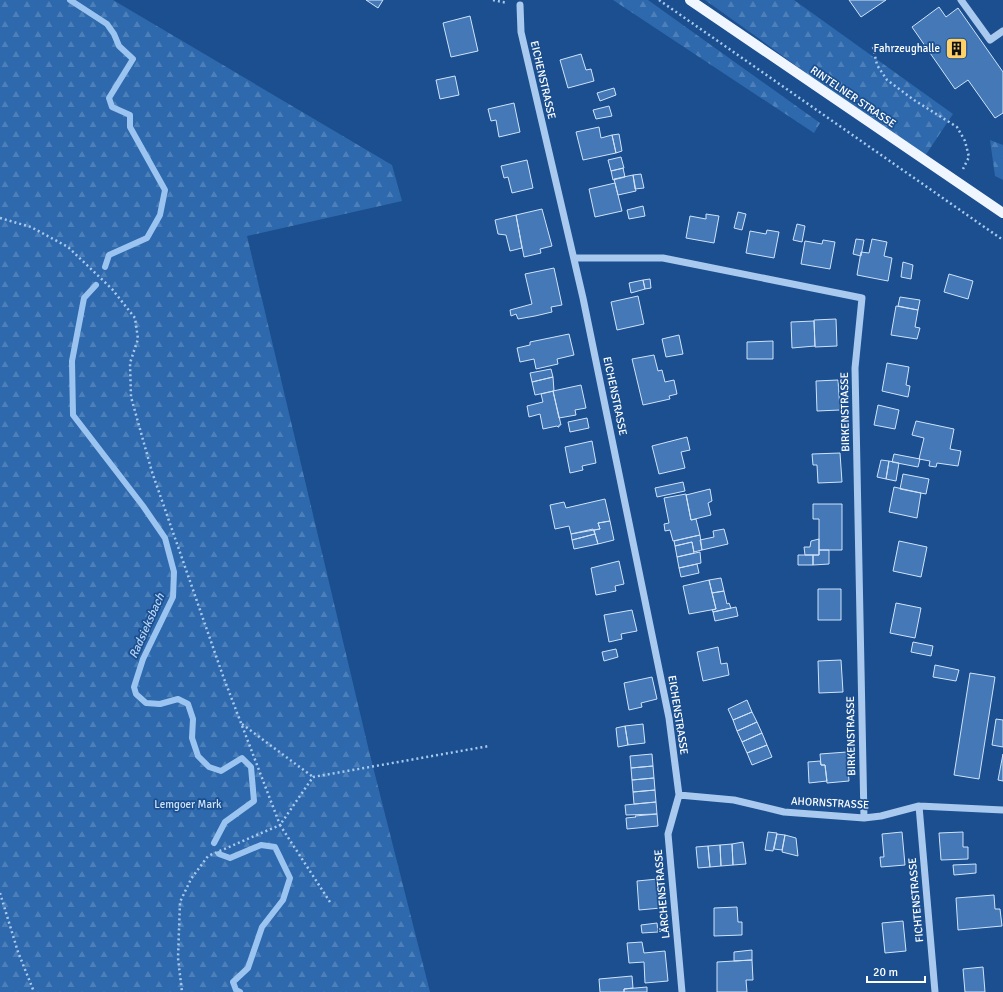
<svg xmlns="http://www.w3.org/2000/svg" width="1003" height="992" viewBox="0 0 1003 992" font-family="Signika,sans-serif">
<style>
.forest{fill:url(#forest-firs)}
.lines{fill:none;stroke-linecap:round;stroke-linejoin:round}
.stream{stroke:#9cc4f0;stroke-width:6}
.building{fill:#4478b7;stroke:#cfe3fa}
.path{stroke:#a9c9ee;stroke-width:2.5;stroke-dasharray:2 3;stroke-linecap:butt}
.minor{stroke:#a9c9ee;stroke-width:7}
.major{stroke:#f0f6ff;stroke-width:10}
.labels{text-anchor:middle;dominant-baseline:central;stroke-width:3.5;stroke-linejoin:round;paint-order:stroke}
.poi-label{font-size:11px;fill:#fff;stroke:#1b4f8f;text-anchor:end}
.street-label{font-size:11px;fill:#fff;stroke:#1b4f8f}
.park-label{font-size:11px;fill:#cfe3fa;stroke:#1b4f8f}
.water-label{font-size:12px;font-style:italic;fill:#b5d3f5;stroke:#1b4f8f}
</style>
<defs>
<pattern id="forest-firs" width="22" height="20" patternUnits="userSpaceOnUse"><rect width="22" height="20" fill="#2e69ad"/><path d="M5 1l3.5 6h-7zM16 11l3.5 6h-7z" fill="#4d80b9"/></pattern>
</defs>
<rect width="100%" height="100%" fill="#1b4f8f"/>
<!-- forest -->
<path class="forest" d="M0,0H113L392,165L402,201L247,236L369,751L430,992H0Z
M613,0H648L820,123L814,133Z
M705,0H794L953,114L923,159L761,40Z
M990,140L1003,145V180L995,176Z"/>
<g class="lines">
<!-- stream -->
<path class="stream" d="M70,0L107,24L114,34L119,46L133,59L109,98L112,107L130,115V127L165,190L160,215L147,238L109,255L105,267
M96,285L84,298L72,361L73,415L143,506L165,538L174,572L173,597L143,659L134,687L136,694L146,703L160,704L178,699L188,704L193,719L192,738L198,756L209,767L221,771L242,758L251,767L254,801L225,822L214,843
M219,854L230,858L261,845L275,847L290,878L283,900L262,927L248,968L233,982L236,990L240,992"/>
</g>
<!-- building -->
<path class="building" d="M366,0H383L378,8Z
M849,0H886L861,17Z
M939,7L946,17L958,8L1003,72V113L995,118L968,80L955,89L912,27Z
M470,16L478,51L451,57L443,23Z
M581,54L586,70L591,69L594,81L568,88L560,60Z
M455,76L459,95L440,99L436,80Z
M614,88L616,95L600,101L597,93Z
M514,103L520,132L499,137L496,120L491,121L488,109Z
M609,106L612,116L596,119L593,110Z
M599,127L601,138L612,135L616,153L583,160L576,132Z
M619,134L622,151L616,153L612,135Z
M621,157L624,168L611,171L608,160Z
M527,160L533,188L512,193L508,177L504,178L501,166Z
M623,168L625,177L613,180L611,171Z
M641,174L644,188L635,189L633,175Z
M633,175L636,191L618,195L614,179Z
M615,183L622,211L595,217L589,189Z
M643,206L645,216L629,219L627,210Z
M542,209L552,246L540,249L541,253L524,257L516,215Z
M738,212L746,214L742,230L734,228Z
M706,214L719,216L714,243L686,238L690,216L706,219Z
M516,215L522,248L510,251L506,235L498,234L495,220Z
M797,224L805,226L802,242L793,240Z
M767,230L779,232L774,258L746,253L750,231L766,234Z
M856,239L864,240L861,256L853,254Z
M872,239L887,242L884,256L892,258L888,281L857,275L861,252L869,253Z
M823,240L835,242L830,269L801,264L805,241L822,244Z
M903,262L913,265L911,279L901,277Z
M554,268L562,305L551,307L552,312L535,316L518,319L516,314L511,316L510,310L532,304L525,274Z
M949,274L973,281L968,299L944,292Z
M650,279L651,288L645,289L643,280Z
M643,280L645,289L631,293L629,283Z
M638,296L644,324L617,330L611,302Z
M900,297L920,300L918,310L898,306Z
M896,306L918,310L915,327L920,328L917,339L891,335Z
M836,319L837,346L815,347L814,320Z
M814,321L815,346L792,348L791,322Z
M569,334L574,355L557,359L558,364L536,369L534,359L520,362L517,348L530,345V342Z
M679,335L683,354L666,357L662,339Z
M773,341V359H747V342Z
M654,355L658,371L662,370L665,382L674,380L677,394L669,396L670,399L643,405L632,359Z
M887,363L909,367L906,385L910,386L908,397L882,391Z
M551,369L553,377L532,382L530,373Z
M553,377L554,391L535,395L532,382Z
M838,380L840,410L817,411L816,381Z
M581,385L586,408L575,410L576,415L559,418L553,391Z
M553,391L561,425H559V427H558L557,426L543,429L540,414L529,417L527,406L543,402L541,394Z
M878,405L899,410L895,429L874,425Z
M587,418L589,428L570,432L568,422Z
M916,421L954,429L950,449L961,451L958,466L937,463L936,467L929,466L930,461L919,459L924,438L912,435Z
M687,437L690,450L681,452L685,468L659,474L652,446Z
M592,441L596,463L582,466L583,470L570,473L565,447Z
M840,453L842,482L818,483L817,465H813L812,454Z
M894,454L920,459L918,467L892,462Z
M881,460L889,461L886,479L877,477Z
M889,461L899,463L896,481L886,479Z
M903,474L929,479L926,494L900,489Z
M683,482L685,491L657,497L655,488Z
M894,487L921,493L917,518L889,512Z
M710,489L712,501L708,503L711,515L691,520L686,495Z
M686,494L691,520L696,519L700,535L673,541L670,530L665,531L664,524L669,523L664,498Z
M605,499L610,521L598,523L600,529L571,534L569,526L555,529L550,505L564,502L566,508Z
M813,504H842V550H819V519H813Z
M610,521L614,540L598,544L594,530L600,529L598,523Z
M593,529L595,534L572,540L571,534Z
M724,529L728,544L702,550L700,540L714,537L713,531Z
M595,534L598,544L574,549L572,540Z
M700,535L702,550L694,552L692,542L675,546L674,541Z
M819,539V555H805L804,547H810L811,541Z
M899,541L927,547L921,577L893,571Z
M692,542L694,553L677,557L675,546Z
M819,550H829V564L813,565V555H819Z
M700,552L701,563L679,568L677,557Z
M798,555H813V565H798Z
M619,561L624,584L615,586L616,591L596,595L591,568Z
M697,564L699,573L681,577L679,568Z
M721,578L724,591L712,593L709,580Z
M709,580L716,609L689,614L683,586Z
M818,589H841V620H818Z
M724,591L727,604L729,603L731,608L713,612L712,610L716,609L712,593Z
M896,603L921,608L915,638L890,633Z
M736,607L738,616L715,621L713,612Z
M632,610L637,631L621,634L622,639L609,642L604,615Z
M913,642L933,646L931,656L911,652Z
M718,647L721,664L727,663L729,675L703,681L697,652Z
M616,649L618,657L604,661L602,652Z
M841,660L843,692L819,693L818,661Z
M935,665L959,670L956,681L933,677Z
M970,673L995,677L979,779L954,775Z
M652,677L657,699L641,703L642,707L629,710L624,683Z
M747,700L752,712L733,720L728,709Z
M752,712L757,722L737,731L733,720Z
M996,719L1003,720V747L992,745Z
M757,722L762,733L742,742L737,731Z
M643,724L645,743L628,745L625,726Z
M625,726L628,745L618,747L616,728Z
M762,733L767,745L747,753L742,742Z
M767,745L772,757L752,765L747,753Z
M847,752L849,781L827,783L825,765H821L820,754Z
M652,754L653,766L631,768L630,756Z
M1003,754V781L998,780Z
M820,761L821,765H825L827,781L809,783L808,762Z
M653,766L654,778L632,780L631,768Z
M654,778L655,790L633,792L632,780Z
M655,790L656,802L634,804L633,792Z
M656,802L657,814L626,815L625,805Z
M657,814L658,826L627,829L626,818L636,817L635,816Z
M768,832L777,833L773,851L765,850Z
M902,832L905,865L881,867L880,857H884L882,834Z
M963,832V847H968V859L941,860L939,833Z
M777,834L785,835L782,850L774,849Z
M785,835L796,838L798,856L782,852Z
M743,842L746,864L733,865L732,844Z
M732,844L733,865L721,866L720,845Z
M720,845L721,866L710,867L708,846Z
M708,846L710,867L698,868L696,847Z
M976,864V873L954,875L953,865Z
M658,879L661,908L639,910L637,881Z
M994,895L995,909H1000L1002,926L958,930L956,898Z
M737,907L738,922H742V935L714,936V908Z
M903,921L906,951L885,953L882,923Z
M657,923L658,932L642,933L641,925Z
M642,942L644,953L665,951L668,981L645,983L644,962L629,963L627,943Z
M752,950V960L734,961V952Z
M752,960L753,980H746L747,992H717V962Z
M983,967L985,992H965L963,969Z
M632,976L633,988L624,989V992H600L599,979Z
M647,987V992H624V989Z"/>
<g class="lines">
<!-- path -->
<path class="path" d="M493,0L507,3
M659,0L1003,240
M873,47L877,65L887,80L914,100L957,127L965,141L969,157L963,169
M0,218L31,227L68,247L112,289L135,318L138,339L130,363L131,397L152,472L223,676L280,825L208,856L191,879L180,902L178,958L182,992
M242,724L313,777
M0,893L18,952L34,992
M330,902L280,825L313,777L489,746"/>
<!-- minor -->
<path class="minor" d="M961,0L990,40L1003,31
M520,5L521,32L583,298L669,718L679,795L668,834L682,992
M574,258H663L862,298L855,368L864,818
M679,795L734,800L784,812L864,818L881,816L919,806L1003,810
M919,806L935,992"/>
<!-- major -->
<path class="major" d="M690,0L1003,213"/>
</g>
<!-- icons -->
<defs>
<symbol id="building-square" viewBox="-11 -11 22 22"><rect x="-9" y="-9" width="18" height="18" rx="4" fill="#ffd166" stroke="#1b4f8f"/><path d="M-4-6H4V6H1V3H-1V6H-4ZM-2.5-4.3h1.7v1.8h-1.7ZM.8-4.3h1.7v1.8H.8ZM-2.5-1h1.7V.8h-1.7ZM.8-1h1.7V.8H.8Z" fill="#111"/></symbol>
</defs>
<g fill-rule="evenodd">
<use href="#building-square" x="944" y="36" width="25" height="25"/>
</g>
<g class="labels">
<!-- poi labels -->
<g class="poi-label">
<text x="940" y="48">Fahrzeughalle</text>
</g>
<!-- street labels -->
<g class="street-label">
<text transform="translate(543 80) rotate(77)">EICHENSTRASSE</text>
<text transform="translate(853 97) rotate(34)">RINTELNER STRASSE</text>
<text transform="translate(615 396) rotate(78)">EICHENSTRASSE</text>
<text transform="translate(845 412) rotate(-91)">BIRKENSTRASSE</text>
<text transform="translate(678 715) rotate(81)">EICHENSTRASSE</text>
<text transform="translate(851 736) rotate(-91)">BIRKENSTRASSE</text>
<text transform="translate(830 803) rotate(3)">AHORNSTRASSE</text>
<text transform="translate(662 894) rotate(-95)">LÄRCHENSTRASSE</text>
<text transform="translate(916 900) rotate(-95)">FICHTENSTRASSE</text>
</g>
<!-- park labels -->
<g class="park-label">
<text x="188" y="804">Lemgoer Mark</text>
</g>
<!-- water labels -->
<g class="water-label">
<text transform="translate(147 626) rotate(-66)">Radsieksbach</text>
</g>
</g>
<!-- scale -->
<path d="M867 976v6h58v-6" fill="none" stroke="#ffffff" stroke-width="2"/>
<text x="873" y="976" font-size="12" fill="#ffffff" stroke="#1b4f8f" stroke-width="3" paint-order="stroke">20 m</text>
</svg>
